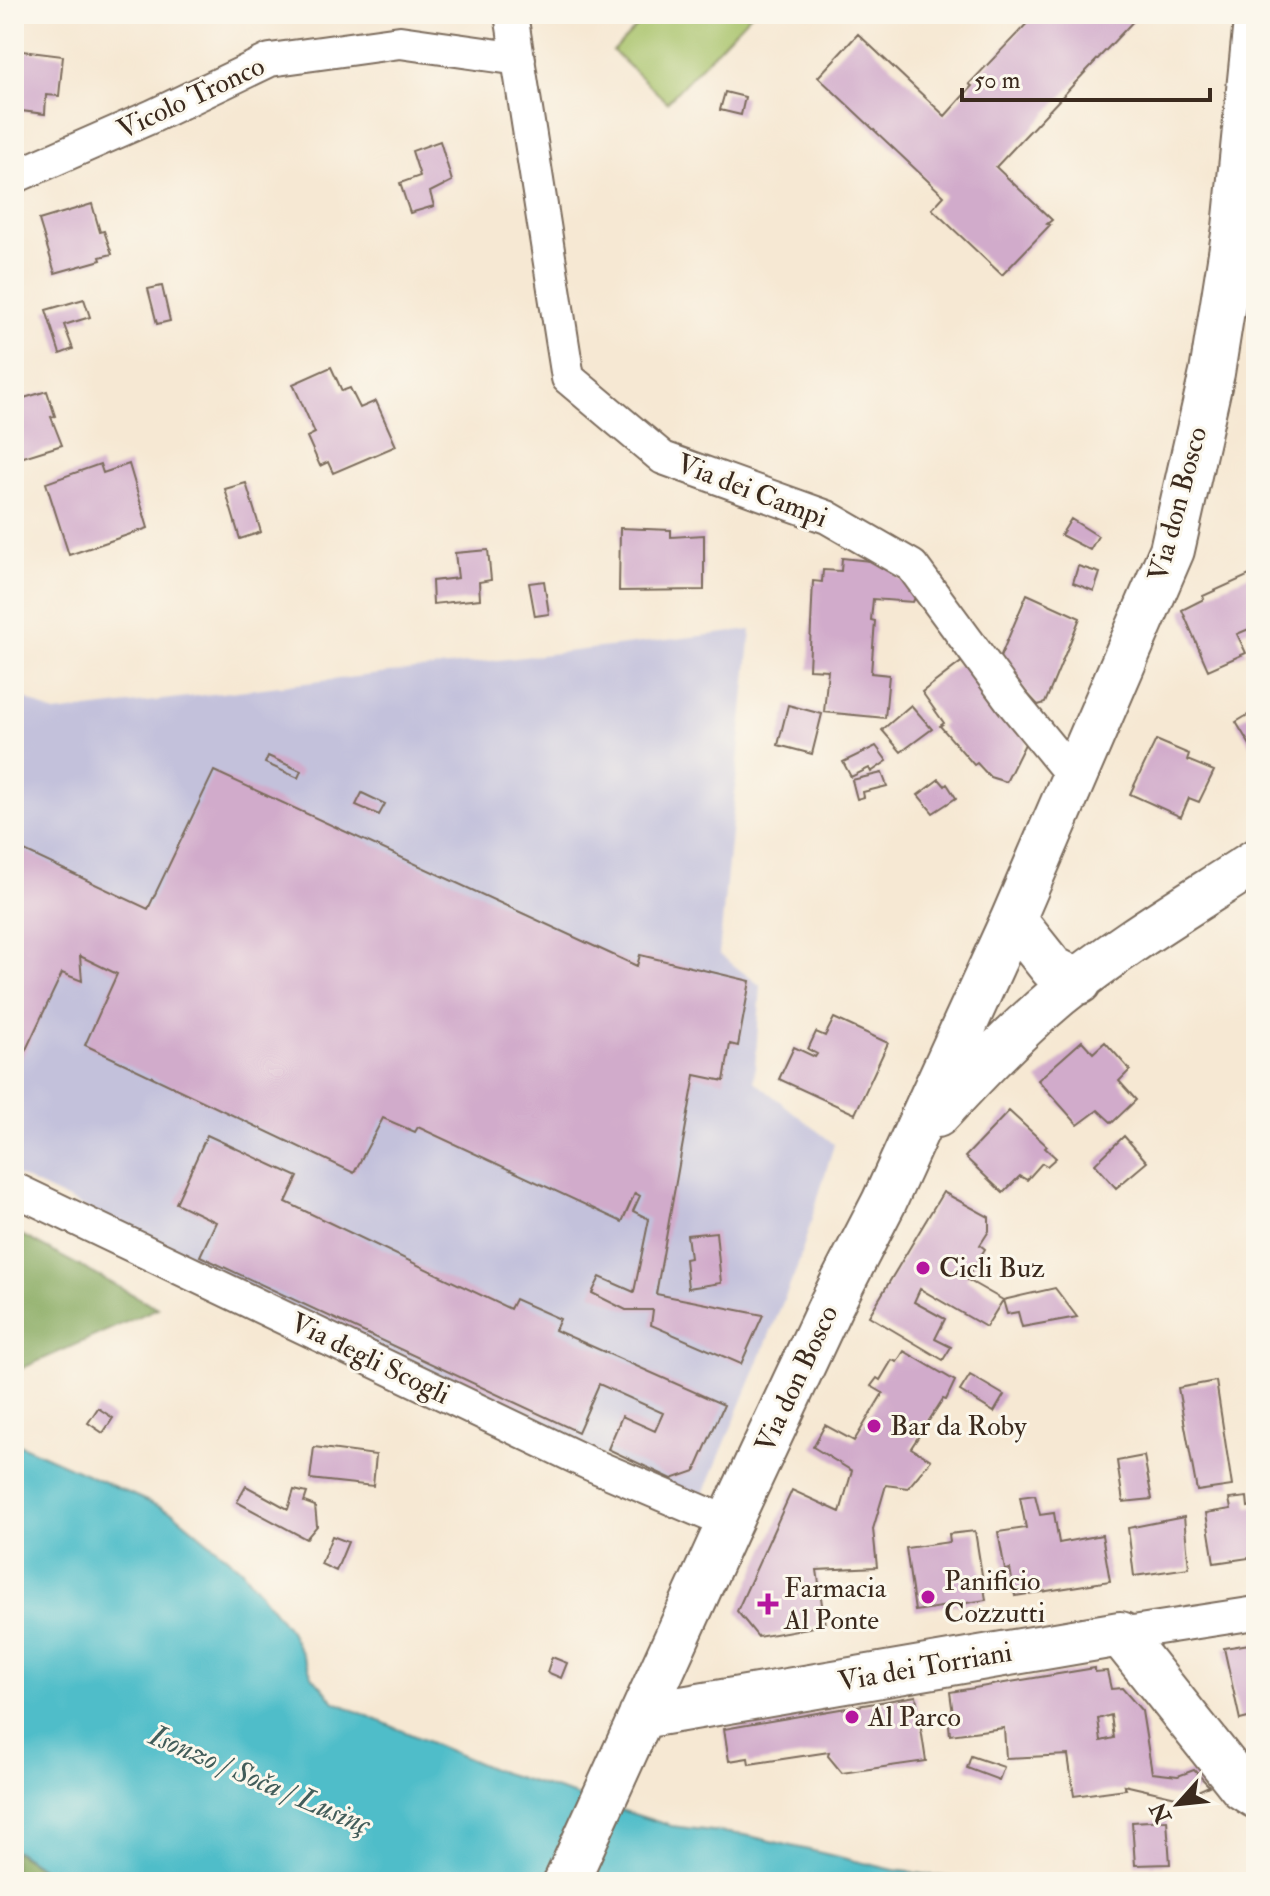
<svg xmlns="http://www.w3.org/2000/svg" width="1270" height="1896" viewBox="0 0 1270 1896" font-family="'IM FELL Double Pica',serif">
<style>
.industrial{fill:#c3c1db}
.green{fill:#a8c36a;stroke:#727644;stroke-width:2}
.forest{fill:#86a95e;stroke:#606a3e;stroke-width:2}
.water{fill:#4fbdc9;stroke:#457474;stroke-width:2}
.building{fill:#d1abcb;fill-rule:evenodd}
.lines{fill:none;stroke-linecap:round;stroke-linejoin:round}
.street-casing{stroke:#7c6c5d;stroke-width:36}
.secondary-casing{stroke:#7c6c5d;stroke-width:48}
.street{stroke:#fff;stroke-width:32}
.secondary{stroke:#fff;stroke-width:44}
.poi-dot{fill:#b5179e;stroke:#fbf7ec;stroke-width:3}
.labels{text-anchor:middle;dominant-baseline:central;stroke-width:6;stroke-linejoin:round;paint-order:stroke}
.street-label{font-size:28px;fill:#3b2a1e;stroke:#fbf7ec}
.poi-label{font-size:28px;fill:#3b2a1e;stroke:#fbf7ec;text-anchor:start}
.water-label{font-size:30px;font-style:italic;fill:#425d5a;stroke:#fbf7ec}
</style>
<rect width="100%" height="100%" fill="#fbf7ec"/>
<filter id="ink" filterUnits="userSpaceOnUse"><feTurbulence type="fractalNoise" baseFrequency=".0125" numOctaves="2"/><feDisplacementMap in="SourceGraphic" scale="16" xChannelSelector="R" yChannelSelector="G"/><feConvolveMatrix kernelMatrix="1 2 1 2 8 2 1 2 1" color-interpolation-filters="sRGB"/></filter>
<filter id="wash" filterUnits="userSpaceOnUse"><feTurbulence type="fractalNoise" baseFrequency=".006" numOctaves="4" result="noise"/><feDisplacementMap in="SourceGraphic" scale="32" xChannelSelector="R" yChannelSelector="G"/><feGaussianBlur stdDeviation="1.8" result="paint"/><feColorMatrix in="noise" values="0 0 0 0 0 0 0 0 0 0 0 0 0 0 0 0 0 1.4 0 .05"/><feComposite in="paint" operator="in"/></filter>
<g filter="url(#wash)">
<rect width="100%" height="100%" fill="#f6e8d3"/>
<!-- industrial -->
<path class="industrial" d="M751,630L719,954L761,986L754,1081L834,1144L797,1268L701,1501L14,1174V693L54,713Z"/>
<!-- green -->
<path class="green" d="M649,14H751L667,102L613,51Z"/>
<!-- forest -->
<path class="forest" d="M14,1231L158,1308L14,1372Z
M14,1849L17,1853L62,1882H14Z"/>
<!-- water -->
<path class="water" d="M14,1442L174,1513L241,1569L290,1631L313,1677L335,1702L494,1770L671,1826L745,1835L894,1870L982,1882H62L14,1849Z"/>
<g id="blocks">
<!-- building -->
<path class="building" d="M1036,14H1140L996,167L1052,220L1047,224L1050,225L1002,275L932,209L944,196L818,77L858,34L945,116L972,86L969,84Z
M14,50L63,56L59,96L46,95L45,114L14,110Z
M725,92L745,97L741,115L720,110Z
M440,141L452,181L430,192L434,206L410,213L400,183L420,176L412,151Z
M92,204L100,232L104,231L112,254L100,257L101,260L55,273L39,220Z
M162,286L170,321L157,324L148,289Z
M84,299L90,317L64,325L73,349L60,354L46,310Z
M331,367L342,391L350,388L360,408L376,401L396,446L333,473L328,462L320,466L307,437L315,433L293,384Z
M47,391L55,416L51,417L62,445L14,460V401Z
M100,464L103,473L129,464L148,528L69,555L46,483Z
M246,483L261,532L240,539L225,489Z
M1071,519L1098,536L1090,550L1061,535Z
M620,528L671,530V537L704,535V590L619,591Z
M488,550L491,580L479,582L480,599L433,604L432,581L458,578L455,553Z
M842,558L889,563L896,575L917,593L913,602L873,599L871,620L875,621L871,673L889,675L885,718L824,712L828,670L809,669L813,581L822,582L823,570L841,571Z
M1078,566L1100,573L1094,591L1073,583Z
M1256,572V626L1237,634L1246,653L1208,670L1182,610L1204,599L1203,596Z
M544,581L549,614L535,616L529,583Z
M1027,594L1080,618L1045,703L1038,705L998,662Z
M964,660L1028,738L1006,782L990,777L977,763L974,765L940,726L944,723L922,692Z
M788,705L822,714L812,754L778,745Z
M911,705L932,729L901,752L882,730Z
M1256,710V755L1236,722Z
M1156,740L1189,754L1187,760L1214,771L1199,802L1189,798L1181,817L1130,794Z
M876,746L887,761L871,772L869,768L851,777L843,762Z
M268,756L301,771L298,778L265,763Z
M214,771L637,966L640,955L750,981L738,1046L730,1044L724,1081L695,1075L656,1294L763,1315L741,1364L651,1325L653,1310H626L592,1293L600,1277L634,1292L649,1219L633,1211L640,1196L635,1193L622,1222L418,1127L415,1132L383,1118L354,1173L85,1045L117,974L80,956L82,981L62,973L14,1075V846L148,909Z
M882,773L887,786L863,792L864,797L857,799L852,780Z
M939,779L945,786L947,784L956,798L933,813L918,795Z
M362,793L385,804L379,815L356,805Z
M834,1018L888,1043L855,1114L779,1079L794,1047L815,1057L817,1054L808,1049L816,1032L825,1036Z
M1082,1041L1093,1053L1105,1042L1130,1070L1119,1081L1136,1100L1112,1123L1098,1110L1078,1125L1038,1080Z
M1009,1111L1047,1146L1045,1148L1056,1158L1047,1166L1042,1163L1027,1180L1020,1176L1003,1193L965,1157Z
M207,1135L298,1177L286,1202L510,1309L515,1299L560,1319L555,1330L724,1405L695,1471L672,1479L608,1449L622,1416L655,1431L663,1413L599,1384L578,1432L200,1256L216,1222L176,1203Z
M1124,1136L1147,1162L1116,1188L1095,1164Z
M943,1192L989,1217V1231L980,1245L985,1249L966,1279L1003,1300L986,1327L920,1289L914,1302L945,1319L935,1339L951,1347L943,1360L869,1316Z
M716,1232L721,1283L688,1288L685,1259L690,1258L687,1235Z
M1055,1288L1077,1317L1022,1327L1018,1312L1007,1314L1003,1300Z
M904,1351L955,1381L946,1400L943,1399L911,1448L931,1460L908,1488L886,1485L873,1529L877,1567L817,1570L825,1625L758,1637L737,1611L792,1490L840,1512L852,1471L813,1447L825,1425L854,1441L883,1393L871,1386L877,1378L880,1380L892,1360L897,1362Z
M970,1375L1004,1395L994,1412L960,1391Z
M1216,1381L1232,1486L1197,1491L1178,1388Z
M98,1408L113,1418L103,1433L88,1423Z
M314,1447L376,1455L373,1486L310,1479Z
M1144,1456L1152,1499L1123,1502L1117,1461Z
M246,1486L288,1509L294,1490L307,1493L304,1502L315,1506L317,1526L306,1539L237,1502Z
M1035,1495L1040,1515L1054,1513L1059,1543L1102,1535L1110,1581L1015,1596L1010,1569L1005,1570L998,1532L1026,1528L1020,1497Z
M1247,1497L1248,1507L1255,1506L1256,1514V1557L1214,1563L1206,1513L1231,1509L1229,1499Z
M1184,1517L1189,1568L1134,1576L1128,1528Z
M975,1531L986,1600L915,1611L906,1548L950,1542L949,1534Z
M332,1536L348,1542L336,1571L321,1564Z
M1256,1643V1716L1240,1720L1224,1648Z
M552,1657L567,1663L561,1678L547,1672Z
M1095,1668V1672L1107,1671L1111,1689L1122,1688L1142,1711L1152,1773L1178,1776L1194,1770L1209,1786L1189,1795L1176,1797L1124,1785L1126,1789L1074,1796L1068,1755L1006,1758L1004,1728L950,1735L948,1715L953,1714L950,1692ZM1111,1715L1114,1738L1101,1741L1098,1719Z
M916,1696L926,1761L842,1773L828,1756L829,1752L749,1764L748,1758L729,1761L724,1729Z
M971,1756L1004,1767L999,1780L967,1768Z
M1167,1820L1170,1864L1135,1865L1132,1822Z"/>
</g>
</g>
<g filter="url(#ink)">
<use href="#blocks" fill-opacity="0" stroke="#7c6c5d" stroke-width="2"/>
<g class="lines">
<defs>
<path id="street" d="M511,14L568,378L663,458L827,517L912,566L1013,703L1063,764L1079,771
M14,177L153,116L270,60L400,42L519,59
M14,1189L588,1463L729,1523
M1120,1634L1256,1613"/>
<path id="secondary" d="M1013,919L1052,968L1079,982
M937,1115C976,1073 1015,1032 1059,995C1120,945 1190,904 1256,861
M641,1716L1120,1634L1242,1787L1256,1796
M566,1882L729,1523L831,1305L884,1202L1013,919L1172,550L1212,373L1235,228L1256,21"/>
</defs>
<!-- street casing -->
<use href="#street" class="street-casing"/>
<!-- secondary casing -->
<use href="#secondary" class="secondary-casing"/>
<!-- street -->
<use href="#street" class="street"/>
<!-- secondary -->
<use href="#secondary" class="secondary"/>
</g>
</g>
<!-- markers -->
<g class="poi-dot">
<circle cx="923" cy="1268" r="8"/>
<circle cx="874" cy="1426" r="8"/>
<circle cx="928" cy="1597" r="8"/>
<path d="M764 1592h8v8h8v8h-8v8h-8v-8h-8v-8h8z"/>
<circle cx="852" cy="1717" r="8"/>
</g>
<g class="labels">
<!-- street labels -->
<g class="street-label">
<text transform="translate(191 98) rotate(-25)">Vicolo Tronco</text>
<text transform="translate(752 491) rotate(21)">Via dei Campi</text>
<text transform="translate(1178 504) rotate(-75)">Via don Bosco</text>
<text transform="translate(370 1359) rotate(26)">Via degli Scogli</text>
<text transform="translate(797 1379) rotate(-65)">Via don Bosco</text>
<text transform="translate(925 1667) rotate(-10)">Via dei Torriani</text>
</g>
<!-- poi labels -->
<g class="poi-label">
<text x="939" y="1268">Cicli Buz</text>
<text x="890" y="1426">Bar da Roby</text>
<text x="944" y="1581">Panificio<tspan x="944" dy="32">Cozzutti</tspan></text>
<text x="784" y="1588">Farmacia<tspan x="784" dy="32">Al Ponte</tspan></text>
<text x="868" y="1717">Al Parco</text>
</g>
<!-- water labels -->
<g class="water-label">
<text transform="translate(260 1780) rotate(23)">Isonzo / Soča / Lusinç</text>
</g>
</g>
<!-- margin -->
<rect width="1270" height="1896" fill="none" stroke="#fbf7ec" stroke-width="48"/>
<!-- north arrow -->
<g transform="translate(1178 1804) rotate(243)" stroke="#fbf7ec" stroke-width="6" paint-order="stroke">
<path d="M0-6L14 30L0 20L-14 30Z" fill="#3b2a1e"/>
<text y="-12" font-size="22" font-weight="bold" text-anchor="middle" fill="#3b2a1e">N</text>
</g>
<!-- scale -->
<path d="M962 88v12h248v-12" fill="none" stroke="#3b2a1e" stroke-width="4"/>
<text x="974" y="88" font-size="24" fill="#3b2a1e" stroke="#fbf7ec" stroke-width="6" paint-order="stroke">50 m</text>
</svg>
